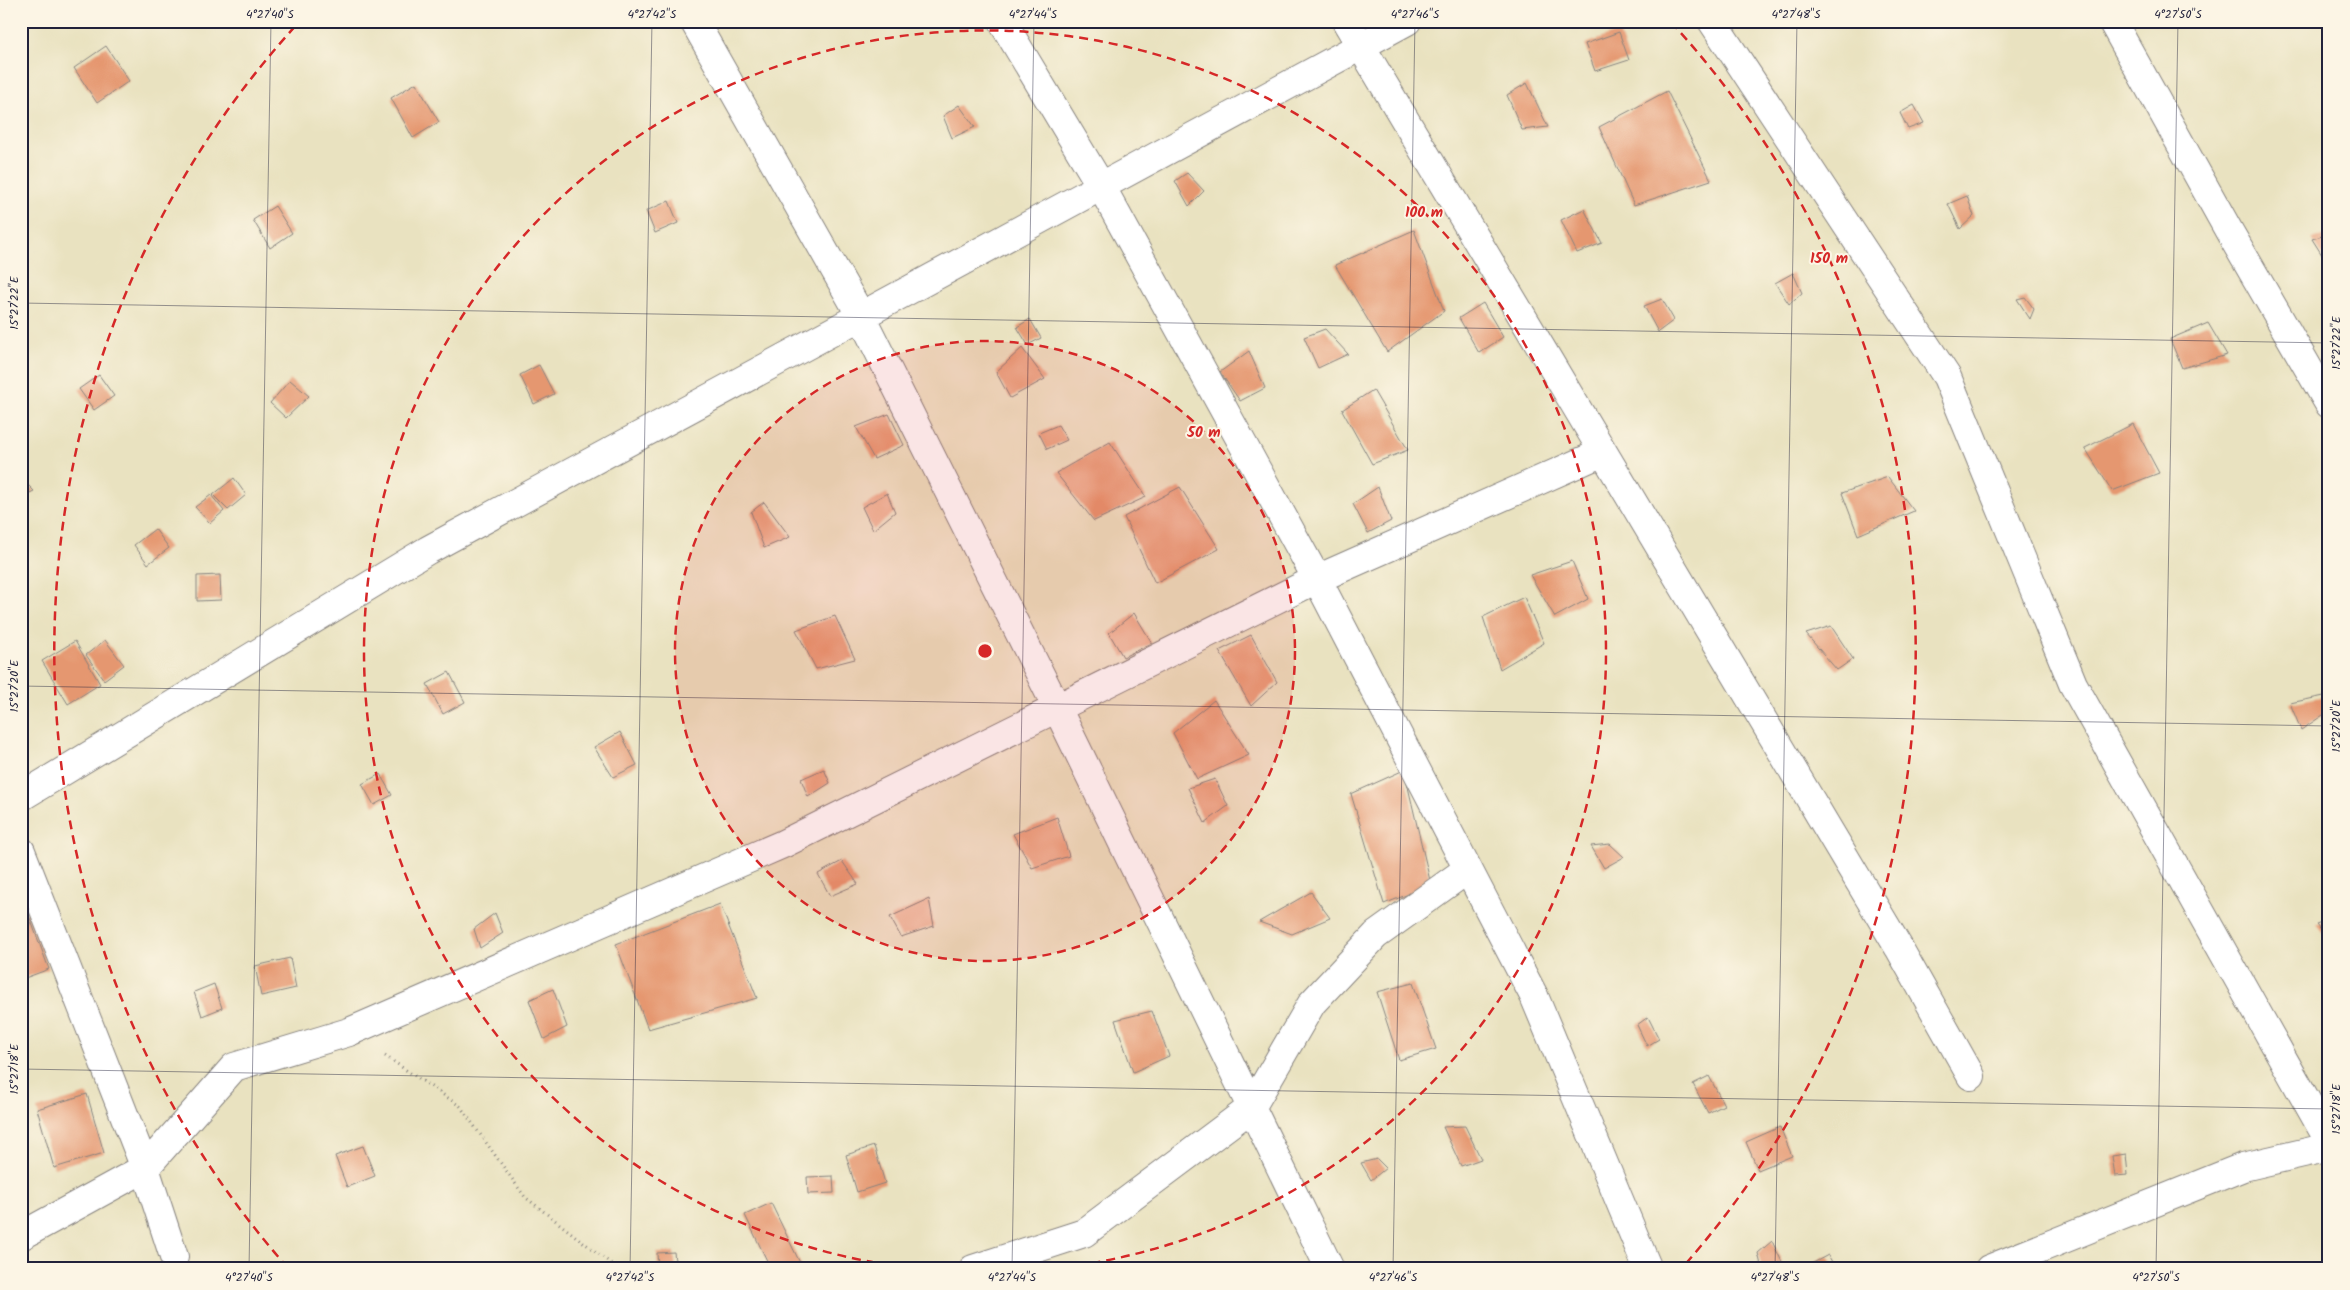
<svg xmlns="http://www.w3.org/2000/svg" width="2350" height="1290" viewBox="0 0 2350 1290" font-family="Kalam,sans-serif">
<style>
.building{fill:#e59770}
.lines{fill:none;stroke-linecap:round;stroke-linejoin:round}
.minor-casing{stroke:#86827e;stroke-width:30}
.path{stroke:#86827e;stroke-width:3;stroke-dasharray:1 4;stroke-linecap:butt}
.minor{stroke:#fff;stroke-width:28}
.ticks{fill:none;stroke:#22223b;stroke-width:1;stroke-opacity:0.45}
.ring{fill:none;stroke:#d62828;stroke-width:2.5;stroke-dasharray:9 6}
.centre{fill:#d62828;stroke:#fcf5e5;stroke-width:2.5}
.ring-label{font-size:15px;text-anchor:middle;font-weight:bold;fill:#d62828;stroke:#fcf5e5;stroke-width:4;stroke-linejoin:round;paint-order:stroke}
.neatline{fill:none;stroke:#22223b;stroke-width:2}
.ticks-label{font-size:12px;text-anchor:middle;fill:#22223b}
</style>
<rect width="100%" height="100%" fill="#fcf5e5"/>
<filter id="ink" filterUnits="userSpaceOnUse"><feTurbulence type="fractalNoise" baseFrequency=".02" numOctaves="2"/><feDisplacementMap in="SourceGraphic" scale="10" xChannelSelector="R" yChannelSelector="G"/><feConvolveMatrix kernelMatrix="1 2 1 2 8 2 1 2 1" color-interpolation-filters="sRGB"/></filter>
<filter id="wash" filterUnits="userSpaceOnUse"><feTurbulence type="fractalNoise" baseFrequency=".0096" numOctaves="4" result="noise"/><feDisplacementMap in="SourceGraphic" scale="20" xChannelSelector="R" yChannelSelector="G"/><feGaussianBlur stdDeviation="1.12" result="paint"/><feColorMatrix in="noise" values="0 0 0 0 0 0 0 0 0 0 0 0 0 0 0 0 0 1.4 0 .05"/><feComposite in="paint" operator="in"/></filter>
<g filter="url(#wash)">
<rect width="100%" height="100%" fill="#e9e2c0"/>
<g id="blocks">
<!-- building -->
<path class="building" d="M1619,32L1629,60L1595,71L1585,44Z
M106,46L129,81L97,103L74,68Z
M416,83L439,122L413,138L391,98Z
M1527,83L1548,127L1522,130L1507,95Z
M1667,91L1711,180L1634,205L1599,127Z
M959,105L975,127L952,138L943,116Z
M1914,105L1924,123L1908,129L1900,113Z
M1187,173L1204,191L1189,206L1175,181Z
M1967,196L1974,216L1960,229L1948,204Z
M669,201L678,223L655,233L646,211Z
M275,206L292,233L270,248L253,220Z
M1584,209L1602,243L1577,253L1561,220Z
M1414,230L1444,311L1387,352L1335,265Z
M2329,234V266L2312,239Z
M1793,273L1802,293L1789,304L1775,283Z
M2025,297L2034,309L2030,319L2017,299Z
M1662,299L1674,320L1658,332L1644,306Z
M1483,303L1503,337L1479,353L1459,318Z
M1030,319L1041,338L1028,345L1017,327Z
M2208,323L2227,355L2182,368L2170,339Z
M1325,329L1348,354L1318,368L1304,337Z
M1022,348L1045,379L1010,398L996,372Z
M1249,351L1265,388L1240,401L1220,372Z
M539,365L554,394L534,404L520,375Z
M99,375L114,396L94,410L79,389Z
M290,380L309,396L286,418L270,403Z
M1373,390L1408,450L1372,464L1342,410Z
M889,414L904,445L874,459L856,427Z
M2133,424L2159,473L2112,491L2085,448Z
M1058,425L1067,440L1047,449L1039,433Z
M1110,442L1146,497L1094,521L1056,473Z
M1888,477L1914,511L1858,535L1842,493Z
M21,478L34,491L21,497Z
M234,478L246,495L228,510L213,495Z
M1180,487L1219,549L1155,583L1124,517Z
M1378,487L1391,521L1368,533L1353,504Z
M887,493L895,512L873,530L862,507Z
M211,495L224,511L210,523L195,507Z
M764,502L790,537L764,548L751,512Z
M155,529L169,548L148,564L134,545Z
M1572,561L1588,599L1555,617L1530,575Z
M220,575L221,600L197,601V576Z
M1524,597L1544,643L1500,669L1483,617Z
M1134,613L1152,643L1123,657L1109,633Z
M835,616L855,659L816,669L796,630Z
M1831,626L1853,659L1837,670L1806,634Z
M1251,635L1277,682L1251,706L1219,651Z
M105,640L124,665L104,680L86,655Z
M75,641L100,684L68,704L42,661Z
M449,672L465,702L443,714L427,684Z
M2329,695V711L2301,730L2290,703Z
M1214,700L1249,755L1197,779L1173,733Z
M620,732L637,765L613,777L594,747Z
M824,769L830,783L808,797L801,779Z
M1404,770L1431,885L1384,904L1351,794Z
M380,774L392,795L374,805L362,784Z
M1215,779L1228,806L1205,823L1188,788Z
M1057,817L1069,856L1032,868L1013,834Z
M1610,844L1624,857L1604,868L1591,846Z
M842,861L858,884L830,896L818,874Z
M1311,892L1330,918L1292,934L1259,922Z
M929,899L934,926L901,937L890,917Z
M720,904L757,998L648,1029L616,944Z
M28,913L49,969L25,978L21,968V915Z
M495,913L503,933L480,948L474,929Z
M2329,919V940L2316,924Z
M290,958L296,988L261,996L255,966Z
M1413,983L1436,1049L1399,1060L1377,992Z
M214,984L222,1008L202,1016L194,992Z
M553,989L567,1027L544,1039L529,1000Z
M1152,1011L1169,1056L1133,1072L1115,1020Z
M1648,1017L1659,1039L1647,1046L1637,1025Z
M1709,1076L1724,1105L1708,1113L1693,1084Z
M87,1094L104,1153L54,1168L37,1109Z
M1465,1126L1481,1159L1461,1166L1443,1127Z
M1780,1127L1792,1156L1758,1170L1746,1142Z
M363,1146L375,1176L347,1187L335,1156Z
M874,1146L885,1183L857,1192L846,1155Z
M2126,1154L2128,1175L2115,1176L2112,1156Z
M1377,1159L1386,1168L1371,1180L1361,1163Z
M833,1176L834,1193L808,1194L807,1177Z
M771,1203L802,1267L798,1269H771L745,1215Z
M1772,1241L1782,1262L1762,1269L1758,1253Z
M674,1252L676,1269H658L657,1253Z
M1828,1255L1836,1269H1802Z"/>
</g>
</g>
<g filter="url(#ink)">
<use href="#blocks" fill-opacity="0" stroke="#86827e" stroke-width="1"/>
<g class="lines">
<defs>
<path id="minor" d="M694,21L861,316L1057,708L1330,1269
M1002,21L1101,186L1317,579L1534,996L1648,1269
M1346,21L1899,948L1971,1076
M1712,21L1947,377L2073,684L2329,1141
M2112,21L2229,231L2329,404
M21,797L428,550L1407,21
M21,851L145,1168L174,1257
M21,1236L145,1168L234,1067L349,1032L783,844L1317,579L1601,453
M973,1269L1084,1233L1251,1108L1312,1003L1376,935L1468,869
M1989,1269L2243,1167L2329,1147"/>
</defs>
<!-- minor casing -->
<use href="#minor" class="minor-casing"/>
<!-- path -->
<path class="path" d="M385,1056L460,1106L525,1197L618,1269"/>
<!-- minor -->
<use href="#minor" class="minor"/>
</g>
</g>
<!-- ticks -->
<path class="ticks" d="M21,303L2329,343M21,686L2329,726M21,1069L2329,1109M249,1269L271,21M630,1269L652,21M1012,1269L1034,21M1393,1269L1415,21M1775,1269L1797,21M2156,1269L2178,21"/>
<!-- distance rings -->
<circle cx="985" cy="651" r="310" fill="#d62828" fill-opacity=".12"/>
<g class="ring">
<circle cx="985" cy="651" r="310"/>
<path d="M920 1269A621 621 0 1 1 1050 1269"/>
<path d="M288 1268A931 931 0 0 1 299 22M1671 22A931 931 0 0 1 1682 1268"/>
</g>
<circle cx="985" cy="651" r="8" class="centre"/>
<g class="ring-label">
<text x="1424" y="217">100 m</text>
<text x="1829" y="263">150 m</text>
<text x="1204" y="437">50 m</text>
</g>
<!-- margin -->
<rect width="2350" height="1290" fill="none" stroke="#fcf5e5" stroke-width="55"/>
<rect x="28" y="28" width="2294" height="1234" class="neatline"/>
<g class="ticks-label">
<text x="270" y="18">4°27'40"S</text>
<text x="652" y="18">4°27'42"S</text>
<text x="1033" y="18">4°27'44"S</text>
<text x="1415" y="18">4°27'46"S</text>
<text x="1796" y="18">4°27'48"S</text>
<text x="2178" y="18">4°27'50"S</text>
<text transform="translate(14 303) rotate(-90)" y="4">15°27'22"E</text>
<text transform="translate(2336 343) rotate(-90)" y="4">15°27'22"E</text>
<text transform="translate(14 686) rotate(-90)" y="4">15°27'20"E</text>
<text transform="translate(2336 726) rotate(-90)" y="4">15°27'20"E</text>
<text transform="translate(14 1069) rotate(-90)" y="4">15°27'18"E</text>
<text transform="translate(2336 1109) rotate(-90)" y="4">15°27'18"E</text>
<text x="249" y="1281">4°27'40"S</text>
<text x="630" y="1281">4°27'42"S</text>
<text x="1012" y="1281">4°27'44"S</text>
<text x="1393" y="1281">4°27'46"S</text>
<text x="1775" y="1281">4°27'48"S</text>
<text x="2156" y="1281">4°27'50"S</text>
</g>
</svg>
